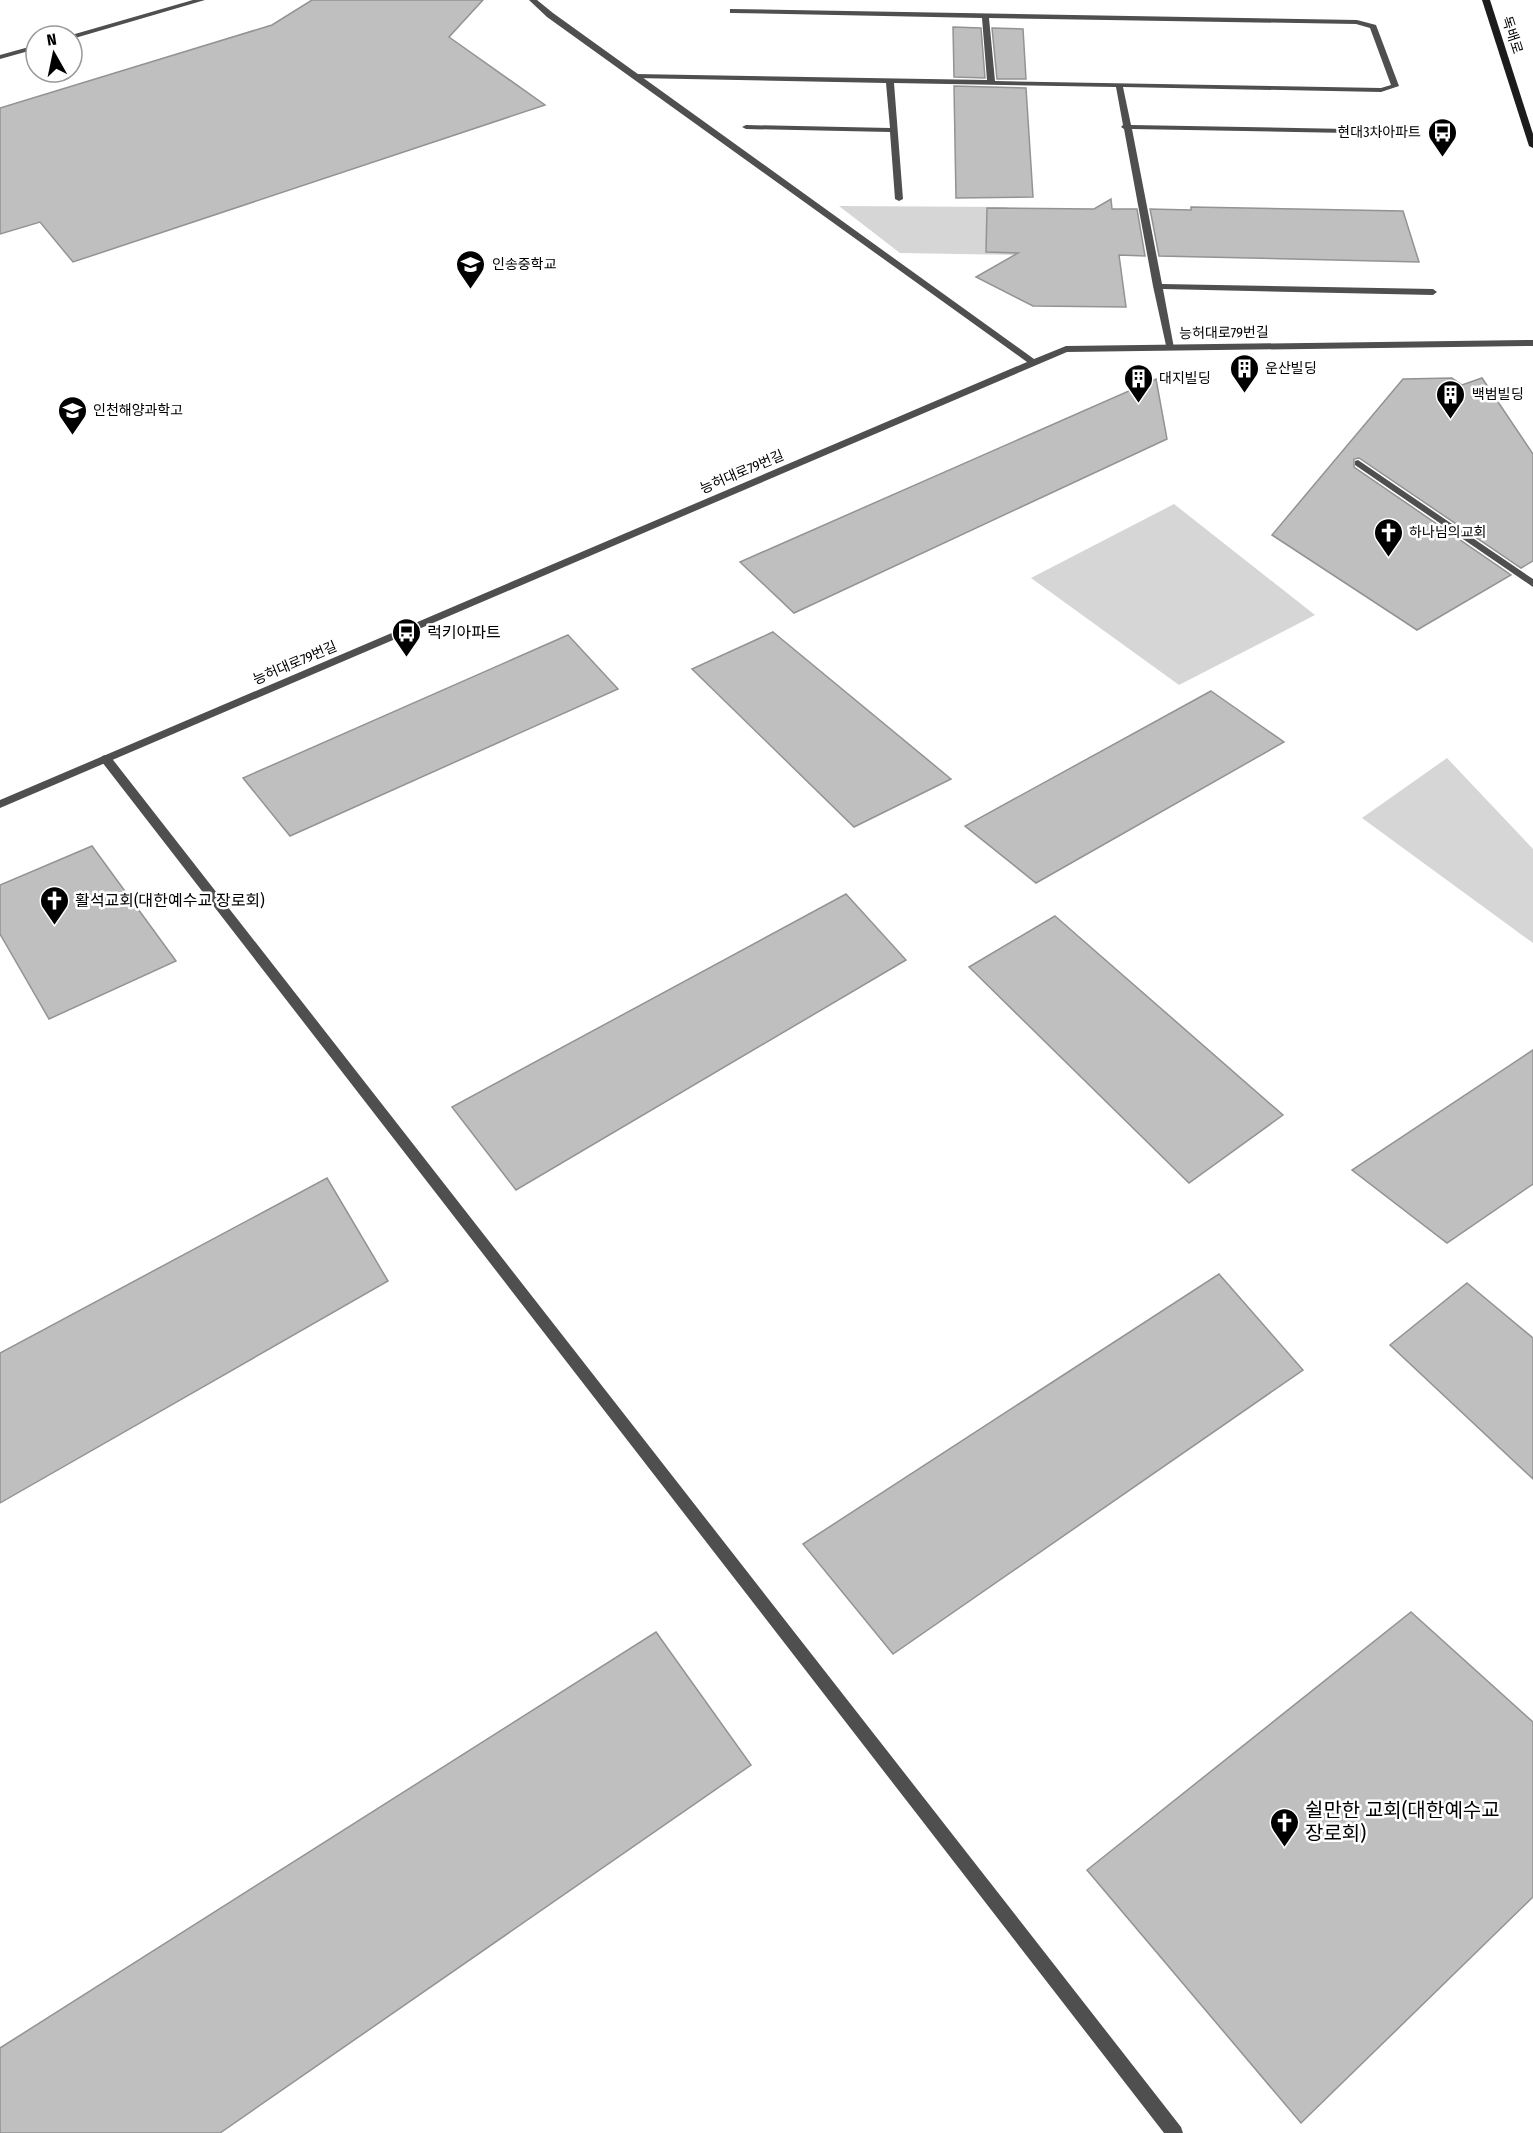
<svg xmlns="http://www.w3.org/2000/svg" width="1533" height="2133" viewBox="0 0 1533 2133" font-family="'Fira Sans Condensed','Noto Sans KR',sans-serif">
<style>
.green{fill:#d6d6d6}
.building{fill:#bfbfbf;stroke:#939393;stroke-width:1.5}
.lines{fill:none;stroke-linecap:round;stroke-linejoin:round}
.service{fill:#4f4f4f;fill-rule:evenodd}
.minor{fill:#4f4f4f;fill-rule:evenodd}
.tertiary{fill:#4f4f4f;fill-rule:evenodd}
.secondary{fill:#1c1c1c;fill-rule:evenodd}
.labels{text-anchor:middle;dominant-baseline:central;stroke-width:5;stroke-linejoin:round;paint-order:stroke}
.far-street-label{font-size:14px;fill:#000;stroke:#fff}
.far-poi-label{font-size:14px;fill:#000;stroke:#fff;text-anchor:start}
.poi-label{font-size:16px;fill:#000;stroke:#fff;text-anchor:start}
.near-poi-label{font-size:20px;fill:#000;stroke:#fff;text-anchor:start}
</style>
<rect width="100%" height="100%" fill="#fff"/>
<!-- green -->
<path class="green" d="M839,206L1007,207L1019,255L900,253Z
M1174,504L1315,615L1179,685L1031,578Z
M1447,758L1533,849V943L1362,818Z"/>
<!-- building -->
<path class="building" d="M312,0H483L449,37L545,105L73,262L40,222L0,234V108L272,25Z
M953,27L981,28L985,78L954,77Z
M992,28L1023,29L1026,79H997Z
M954,86L1026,88L1033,197L956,198Z
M1111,199L1112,209H1137L1145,256L1119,255L1126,307L1033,306L976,277L1018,253L986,252L987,208L1094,209Z
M1191,207L1403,211L1419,262L1159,256L1150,209L1191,210Z
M1452,378L1462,385L1482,378L1533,454V561L1521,568L1359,458L1354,459V467L1511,575L1417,630L1272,535L1403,379Z
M1156,379L1167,439L794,613L740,562Z
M773,632L951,779L854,827L692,669Z
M568,635L618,689L290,836L243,778Z
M1211,691L1284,742L1036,883L965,826Z
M92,846L176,961L49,1019L0,934V885Z
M846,894L906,960L516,1190L452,1107Z
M1055,916L1283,1115L1189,1183L969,967Z
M1533,1050V1184L1447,1243L1352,1170Z
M327,1178L388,1281L0,1503V1353Z
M1219,1274L1303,1370L893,1654L803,1544Z
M1467,1283L1533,1338V1479L1390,1345Z
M1411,1612L1533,1722V1897L1301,2123L1087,1870Z
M656,1632L751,1765L220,2133H0V2048Z"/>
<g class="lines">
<!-- service -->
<path class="service" d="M730,9L1357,20L1376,25L1399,86L1381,92L1123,87L1131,125L1400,130L1404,132L1400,134L1132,129L1162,284L1433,289L1437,292L1433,295L1163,289L1174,348L1167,350L1153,286L1124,129L1121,127L1123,125L1116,87L894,83L903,199L899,201L895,199L890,132L746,129L742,127L746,125L890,128L886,83L635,78L631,76L635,74L987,80L982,18L733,13H730ZM989,18L1356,24L1370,28L1391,85L1381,88L995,81Z
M1358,460L1533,579V587L1355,465V461Z
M106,755L110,756L1181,2127L1183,2133H1164L102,762L101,759L102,756Z"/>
<!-- minor -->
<path class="minor" d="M529,0H537L553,13L1034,359L1066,346L1533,340V346L1067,352L0,808V800L1027,362L547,17Z"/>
<!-- tertiary -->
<path class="tertiary" d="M193,0H205L75,38L68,36Z
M36,45V49L0,59V55Z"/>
<!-- secondary -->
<path class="secondary" d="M1482,0H1490L1533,134V148L1529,146Z"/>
</g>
<!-- icons -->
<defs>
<symbol id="bus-pin" viewBox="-11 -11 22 30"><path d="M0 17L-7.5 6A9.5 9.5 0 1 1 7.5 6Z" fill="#000" stroke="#fff"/><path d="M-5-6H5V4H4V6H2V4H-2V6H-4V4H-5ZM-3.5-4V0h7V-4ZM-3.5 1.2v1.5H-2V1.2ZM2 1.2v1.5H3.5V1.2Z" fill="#fff"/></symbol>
<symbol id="school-pin" viewBox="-11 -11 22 30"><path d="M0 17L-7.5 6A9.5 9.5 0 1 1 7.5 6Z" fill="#000" stroke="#fff"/><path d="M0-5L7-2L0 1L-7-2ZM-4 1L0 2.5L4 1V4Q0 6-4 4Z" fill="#fff"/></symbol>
<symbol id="building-pin" viewBox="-11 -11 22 30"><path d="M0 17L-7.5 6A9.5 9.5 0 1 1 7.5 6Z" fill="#000" stroke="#fff"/><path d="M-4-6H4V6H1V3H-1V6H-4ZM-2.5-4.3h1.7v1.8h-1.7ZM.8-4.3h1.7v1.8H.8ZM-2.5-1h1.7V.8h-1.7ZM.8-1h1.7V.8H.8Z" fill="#fff"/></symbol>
<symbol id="church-pin" viewBox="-11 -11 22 30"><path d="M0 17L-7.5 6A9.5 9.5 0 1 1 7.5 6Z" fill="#000" stroke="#fff"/><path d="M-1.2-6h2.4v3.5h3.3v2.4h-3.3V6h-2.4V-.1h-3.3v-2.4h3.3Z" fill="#fff"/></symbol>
</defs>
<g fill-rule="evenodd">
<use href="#bus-pin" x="1426" y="116" width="33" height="45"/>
<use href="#school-pin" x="454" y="248" width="33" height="45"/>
<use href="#building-pin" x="1228" y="352" width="33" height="45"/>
<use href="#building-pin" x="1122" y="362" width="33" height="45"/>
<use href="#building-pin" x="1434" y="378" width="33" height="45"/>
<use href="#school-pin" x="56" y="394" width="33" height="45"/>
<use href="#church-pin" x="1372" y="516" width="33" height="45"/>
<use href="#bus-pin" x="390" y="616" width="33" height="45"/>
<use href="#church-pin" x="38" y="884" width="33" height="45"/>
<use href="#church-pin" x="1268" y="1806" width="33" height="45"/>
</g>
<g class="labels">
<!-- far-street labels -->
<g class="far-street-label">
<text transform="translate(1512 35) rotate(72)">독배로</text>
<text transform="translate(1224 333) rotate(-1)">능허대로79번길</text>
<text transform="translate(742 472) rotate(-23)">능허대로79번길</text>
<text transform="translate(295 663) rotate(-23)">능허대로79번길</text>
</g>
<!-- far-poi labels -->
<g class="far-poi-label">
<text x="1421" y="132" text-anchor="end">현대3차아파트</text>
<text x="492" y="264">인송중학교</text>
<text x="1265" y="368">운산빌딩</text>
<text x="1159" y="378">대지빌딩</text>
<text x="1472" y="394">백범빌딩</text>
<text x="93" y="410">인천해양과학고</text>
<text x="1409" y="532">하나님의교회</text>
</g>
<!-- poi labels -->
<g class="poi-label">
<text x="427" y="632">럭키아파트</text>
<text x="75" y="900">활석교회(대한예수교 장로회)</text>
</g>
<!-- near-poi labels -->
<g class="near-poi-label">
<text x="1305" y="1810">쉴만한 교회(대한예수교<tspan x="1305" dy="23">장로회)</tspan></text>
</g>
</g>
<!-- north arrow -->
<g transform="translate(54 54) rotate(351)"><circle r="28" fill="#ffffff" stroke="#999999" stroke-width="1.5"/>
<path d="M0-4.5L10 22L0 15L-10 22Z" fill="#000000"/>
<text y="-9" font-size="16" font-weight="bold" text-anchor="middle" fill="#000000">N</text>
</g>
</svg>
